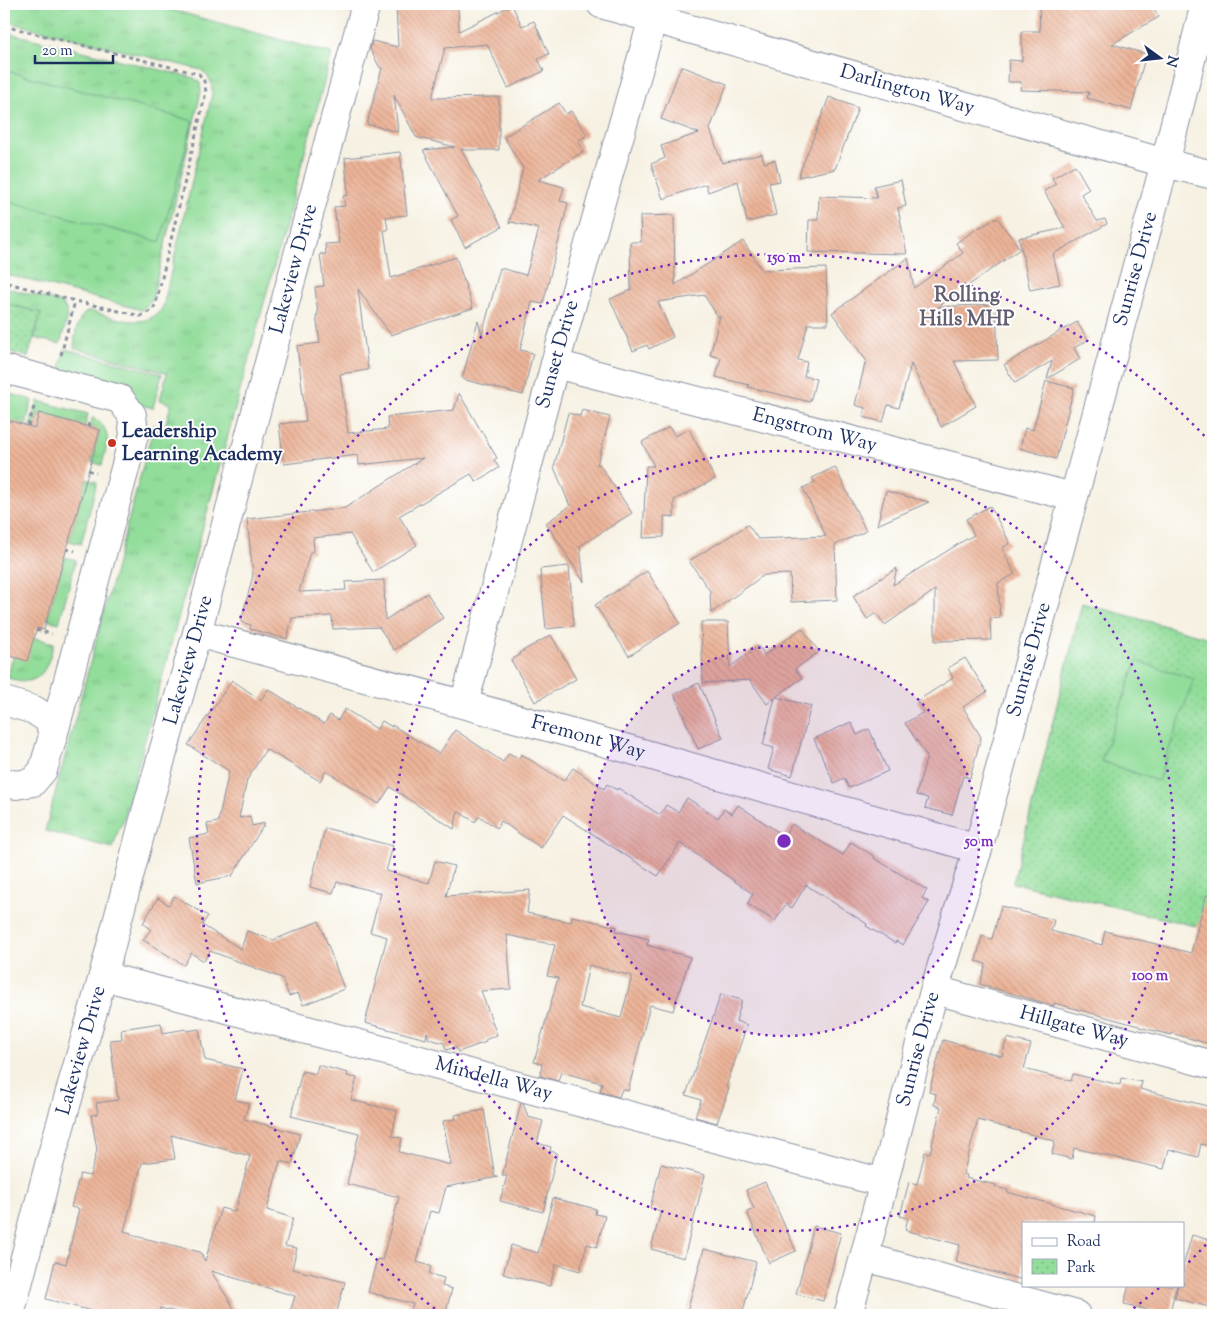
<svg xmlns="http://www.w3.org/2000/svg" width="1217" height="1319" viewBox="0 0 1217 1319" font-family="'Sorts Mill Goudy',serif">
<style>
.grass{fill:url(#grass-tufts);stroke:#56867c}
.park{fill:url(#park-dots);stroke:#56867c}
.pitch{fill:#92dd9a;stroke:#56867c}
.building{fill:url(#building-back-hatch);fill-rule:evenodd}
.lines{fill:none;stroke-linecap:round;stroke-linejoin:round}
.minor-casing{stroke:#8890a0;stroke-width:30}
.path{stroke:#8890a0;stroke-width:3;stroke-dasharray:4 4;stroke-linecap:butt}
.minor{stroke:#fff;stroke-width:28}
.ring{fill:none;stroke:#7b2cbf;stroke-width:2.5;stroke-dasharray:2.5 5}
.poi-dot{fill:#c8321e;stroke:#fff;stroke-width:2}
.labels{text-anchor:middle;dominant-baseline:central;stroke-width:4;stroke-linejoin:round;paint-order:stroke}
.street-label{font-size:20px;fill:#1b2f5e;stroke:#fff}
.poi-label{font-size:20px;font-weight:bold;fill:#1b2f5e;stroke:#fff;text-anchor:start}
.neighbourhood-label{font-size:21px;font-weight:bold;fill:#645e72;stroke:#fff}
.centre{fill:#7b2cbf;stroke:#fff;stroke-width:2.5}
.ring-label{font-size:15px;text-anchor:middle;font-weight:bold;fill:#7b2cbf;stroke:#fff;stroke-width:4;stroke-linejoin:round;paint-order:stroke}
</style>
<defs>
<pattern id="grass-tufts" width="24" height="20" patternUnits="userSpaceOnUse" patternTransform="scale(1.25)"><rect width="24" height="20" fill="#92dd9a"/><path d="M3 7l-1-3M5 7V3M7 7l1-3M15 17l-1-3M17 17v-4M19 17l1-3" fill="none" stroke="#7dbe87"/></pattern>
<pattern id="park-dots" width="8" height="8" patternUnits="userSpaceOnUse" patternTransform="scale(1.25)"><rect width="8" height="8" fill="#92dd9a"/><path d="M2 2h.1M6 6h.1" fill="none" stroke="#7dbe87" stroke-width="1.8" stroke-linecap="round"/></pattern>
<pattern id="building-back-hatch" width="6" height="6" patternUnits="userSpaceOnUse" patternTransform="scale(1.25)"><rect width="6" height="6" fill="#ecb498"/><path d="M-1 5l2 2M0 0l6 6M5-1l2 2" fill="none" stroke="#ca9b85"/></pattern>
</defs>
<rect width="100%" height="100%" fill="#fff"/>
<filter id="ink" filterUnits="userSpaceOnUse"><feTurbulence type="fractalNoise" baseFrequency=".02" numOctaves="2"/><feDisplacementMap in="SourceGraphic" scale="10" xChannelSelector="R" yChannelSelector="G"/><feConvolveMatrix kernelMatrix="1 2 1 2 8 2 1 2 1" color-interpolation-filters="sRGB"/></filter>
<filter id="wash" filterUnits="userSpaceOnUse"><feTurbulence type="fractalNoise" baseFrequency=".0096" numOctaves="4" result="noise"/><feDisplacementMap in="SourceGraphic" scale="20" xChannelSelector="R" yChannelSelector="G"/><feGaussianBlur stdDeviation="1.12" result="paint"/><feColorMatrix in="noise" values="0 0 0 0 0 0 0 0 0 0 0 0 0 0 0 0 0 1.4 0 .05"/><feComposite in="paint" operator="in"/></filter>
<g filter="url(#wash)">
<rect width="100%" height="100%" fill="#f6f1e2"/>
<!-- grass -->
<path class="grass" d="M4,4H150L322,51L332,53L123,821L118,831L113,848L45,831L154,425L165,427L171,404L160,400L167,373L74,348C75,336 76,316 89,311C113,316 146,333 163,307L212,94C212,82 211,78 201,70L4,21Z
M4,32L194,78L200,83L201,92L153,295L151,302L142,310L4,274Z
M4,287L59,302C61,304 64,305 65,307C70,316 62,336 60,344L34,338L41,313L4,303Z
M4,392L32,400L26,425L4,419Z
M38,401L88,414L85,426L39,413L35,428L30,426Z
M93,417C114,432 107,443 102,465L91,462L100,430L90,427Z
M86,479L97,482L81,544L69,541Z
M64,557L76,560L59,623L47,620Z
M34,638L54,643C49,659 45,682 24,681C17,681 10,678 4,677V674L8,675L13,657Z"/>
<!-- park -->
<path class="park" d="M4,303L41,313L28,357L4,350Z
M1082,603L1213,639V893L1204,928L1013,883Z"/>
<!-- pitch -->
<path class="pitch" d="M4,70L193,121L160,242L4,200Z
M65,349L162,374L153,408L56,383Z
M1137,661L1194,679L1158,781L1101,761Z"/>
<g id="blocks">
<!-- building -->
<path class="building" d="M418,4H458L459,31L512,5L522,26L534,21L549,54L538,59L544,71L508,88L487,44L445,48L432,98L499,97V150H466L461,149L502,227L465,247L451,220L458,216L423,150L455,147L416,137L394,95L398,132L367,124L382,68H380L370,49L372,41L398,47L396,5Z
M1039,4H1151L1159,17L1112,44L1146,54L1131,110L1087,98L1089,92L1020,90L1021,82H1008L1009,60L1022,61V31H1040Z
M681,66L727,84L710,129L722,163L762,154L764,163L775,160L780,181L769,183L776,215L747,222L738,181L708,192L706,184L663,199L651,164L665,158L661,146L699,133L661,119Z
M829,97L858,108L835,169L798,177Z
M559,103L566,114L571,111L587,135L578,141L584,151L538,180L564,187L560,201L568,203L543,304L532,302L520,350L533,353L523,395L462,379L478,321L482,335L500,268L526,275L539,229L512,222L509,224L523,168L504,137Z
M400,152L407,215L386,217L388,230H384L391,278L456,257L473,308L391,335L358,289L368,370L340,374L348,433L388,429L387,417L454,410L459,393L497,458L494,460L499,468L476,482L471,474L399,516L417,545L373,572L350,534L313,538L314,552H310L299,592L346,590L345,582L384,580L385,620L427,593L443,618L394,650L379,627L333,629L332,616L292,618L287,639L250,629L251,625L241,622L253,575L247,519L345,508L423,458L359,465L358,455L284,464L279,424L306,421L297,346L320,343L316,315H318L315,287L324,286L320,254H326L325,244L339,243L334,207L345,206L343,196L348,195L345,158Z
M1075,165L1089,189L1081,194L1097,221L1105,219L1107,224L1053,254L1060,284L1030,290L1019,238L1065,228L1044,191L1056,184L1052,178Z
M901,180L906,206L898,208L907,254L808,252L809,220H818L819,196L877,198L874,186Z
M674,215L675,285L743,241L762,270L826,268L828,324H808L798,360L807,362L804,376L816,379L810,402L748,387L749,385L716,377L721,358L710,355L720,316L718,317L704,295L658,302L673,337L649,349L647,345L633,351L610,299L631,290L630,242H641L640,216Z
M997,218L1020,249L938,307L996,304L998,360L954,361L976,406L941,427L911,364L899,408L888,405L883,422L863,417L865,408L855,405L866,360L832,313L908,258L914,288L963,253L956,243L981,226V227Z
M1077,322L1088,340L1074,348L1080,359L1047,379L1052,361L1015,383L1004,365L1059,332L1061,327L1063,330Z
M1046,381L1074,388L1056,459L1020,448L1025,428L1033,430Z
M582,410L610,417L597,465L599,464L632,513L580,546L584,582L546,523L570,506L554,467L568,413L580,416Z
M39,413L100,430L44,630L37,628L27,661L4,654V419L35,428Z
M669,427L675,436L689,429L715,479L674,500V517L664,516V537L643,538L646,466H654L642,442Z
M835,467L866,531L835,545L837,600L791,602L790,574L764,575L711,613L710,591L689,561L748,525L758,539L826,536L803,488L815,482L812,478Z
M886,491L929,502L877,525Z
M990,506L1010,543L1002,548L1015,574L998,583L1000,618L990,619L991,640L935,641V590L885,625L876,613L867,619L853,596L897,568L893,585L963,541L974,535L966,519Z
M569,566L574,626L546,629L540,569Z
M647,571L680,623L629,656L595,605Z
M701,622H728L730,667L758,646L765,655L802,628L819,652L795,669L802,678L776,697L811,706L792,776L768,769L774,748L763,745L775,698L767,704L750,680L703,683Z
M551,635L576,679L535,702L511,660L520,655L519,653Z
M965,658L987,692L963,707L981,737L970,778L963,776L952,815L925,808L928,798L916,795L927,756L905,723L924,712L917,701L953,678L948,668Z
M232,680L261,700L268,689L324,724L330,715L338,720L345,709L377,729L382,721L392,727V725L439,754L455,730L503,762L509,753L519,759L521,754L564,781L573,768L604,789L607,784L617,790L618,788L660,815L666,805L678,812L687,798L718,818L724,809L732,814L738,805L784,836L792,824L843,855L851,842L875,857L874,858L927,890L922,898L929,902L903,945L896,941L895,943L866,926L867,924L806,885L792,908L786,904L775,921L747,904L753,894L680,843L658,876L563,815L541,848L501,821L497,828L479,816L475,822L458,811L454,829L390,787L379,804L326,771L320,781L266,749L247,780L239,818L250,816L252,826L265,823L232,876L197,883L189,838L209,834L207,824L218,822L229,771L188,745Z
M699,683L723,738L698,749L674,694Z
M851,722L857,735L869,729L888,771L849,788L844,778L834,783L814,739Z
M325,828L393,846L386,871L429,883L435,861L454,866L446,896L530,890L527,913L571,922L572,916L617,927L616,931L649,939L647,945L690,957L673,1011L650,1005L628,1091L622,1089L619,1097L600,1092L602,1083L561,1072L558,1081L540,1076L542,1064L534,1062L558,978L547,976L555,945L507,935L511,989L481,991L497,1035L485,1040L486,1042L458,1052L456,1047L446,1050L444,1043L429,1039L427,1032L426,1039L365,1023L387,937L370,932L381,893L337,882L333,893L310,887ZM589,965L632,976L621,1018L580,1007Z
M1206,895L1213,896V1045L1171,1033V1035L1139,1027V1026L1054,1003V1006L980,984L986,964L976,961L982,936L992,939L1001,906L1054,920L1051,931L1102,945L1105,931L1191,953Z
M174,896L208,916L202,925L241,949L247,931L274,940L319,921L344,989L303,1005L298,993L289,996L282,978L210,951L204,961L191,953L184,965L143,940L151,929L143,923L158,898L169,905Z
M721,994L742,1000L736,1021L747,1025L726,1087L729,1088L717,1123L695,1117L701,1100L686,1095Z
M161,1023L163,1033L186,1029L187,1031L199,1029L205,1060L243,1069L235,1100L249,1103L244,1119L300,1134L292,1164L280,1161L267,1210L293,1218L285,1246L297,1248L292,1269L345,1282L336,1315H289L295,1296L211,1271L238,1315H189L160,1308L159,1315H107L46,1299L55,1261L66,1264L79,1209L71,1207L80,1174L90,1176L97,1150L91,1115L98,1114L96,1103L118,1100L110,1040L122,1039L121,1029ZM171,1135L250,1156L235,1212L221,1208L205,1261L200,1252L131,1235V1233L124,1231L142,1163L175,1159Z
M1007,1038L1031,1044L1024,1069L1071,1081L1073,1074L1120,1085L1121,1078L1142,1082L1140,1089L1211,1107L1207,1120L1213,1121V1147L1201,1144L1198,1157L1169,1149L1164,1169L1074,1148L1072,1159L1052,1154L1055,1141L978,1120L963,1174L967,1175L966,1178L996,1185L995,1187L1008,1190L1007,1192L1096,1216L1095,1223H1023V1280L956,1262L960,1245L905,1230L908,1218L900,1216L909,1182L917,1184L925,1152L930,1153L941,1107L934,1105L936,1094L929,1092L943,1040L1002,1056Z
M318,1065L348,1073L347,1076L357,1078L351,1100L397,1111L392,1136L402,1138L399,1152L451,1165L443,1121L456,1119L455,1115L484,1110L495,1177H498L446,1187L439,1213L430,1211L417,1262L431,1266L429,1274L444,1278L442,1286L452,1289L445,1315H409L413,1304L368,1292L377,1259L382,1260L399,1197L347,1184L359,1133L291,1116L302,1071L316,1074Z
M521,1103H523L528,1117L543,1121L537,1143L551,1147L550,1151L557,1153L543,1212L500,1201L507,1176H502Z
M661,1164L705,1175L684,1258L651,1249L661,1211L650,1208Z
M765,1182L796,1251L769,1263L747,1212L754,1209L746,1190Z
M553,1198L596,1209L595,1214L605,1216L597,1247L587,1244L580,1271L556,1264L550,1286L503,1274L511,1245L538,1253Z
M814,1226L841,1233L823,1301L796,1294Z
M1192,1235L1213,1241V1308L1175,1298L1178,1285H1183V1266Z
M704,1249L756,1262L742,1315H686Z
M1129,1285H1177L1169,1315L1124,1304Z"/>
</g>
</g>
<g filter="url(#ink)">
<use href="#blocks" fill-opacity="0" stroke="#8890a0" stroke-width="1"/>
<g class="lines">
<defs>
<g id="minor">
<path id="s1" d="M601,4L1165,163L1213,175"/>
<path id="s2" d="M555,364L1073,497"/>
<path d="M4,369L120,399L132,415L134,435L53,736"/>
<path id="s3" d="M197,633L593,739L978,849"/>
<path d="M4,701L34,710L49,720L53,736L43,770L33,782L16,785L4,782"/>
<path id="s4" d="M464,704L555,364L657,4"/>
<path id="s5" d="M103,976L884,1183"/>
<path id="s6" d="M935,990L1213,1065"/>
<path d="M865,1257L1076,1315"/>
<path id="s7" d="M10,1315L49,1165L103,976L146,812L197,633L286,299L366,4"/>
<path id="s8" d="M848,1315C879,1207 905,1096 935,988C949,941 963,895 978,849L1165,163L1205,4"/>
</g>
</defs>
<!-- minor casing -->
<use href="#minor" class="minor-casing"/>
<!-- path -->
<path class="path" d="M4,26L199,74L204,81L206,92L156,303L153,310L141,316L75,301L4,282
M61,355L75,301
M28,426L35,404
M88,427L90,419
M88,470L96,473
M66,549L75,551
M36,630L52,634"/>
<!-- minor -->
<use href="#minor" class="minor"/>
</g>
</g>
<!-- distance rings -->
<circle cx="784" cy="841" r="195" fill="#7b2cbf" fill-opacity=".12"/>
<g class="ring">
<circle cx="784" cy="841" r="195"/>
<circle cx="784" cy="841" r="390"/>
<path d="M1211 1239A584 584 0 0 1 1186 1265M1159 1288A584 584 0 0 1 1127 1313M441 1313A584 584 0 1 1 1211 443"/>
</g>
<!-- markers -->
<circle class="poi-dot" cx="112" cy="443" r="5"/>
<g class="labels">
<!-- street labels -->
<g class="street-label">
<text stroke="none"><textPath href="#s1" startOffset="318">Darlington Way</textPath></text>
<text stroke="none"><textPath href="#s7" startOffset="1084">Lakeview Drive</textPath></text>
<text stroke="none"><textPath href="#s8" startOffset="1085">Sunrise Drive</textPath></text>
<text stroke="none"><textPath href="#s4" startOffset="362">Sunset Drive</textPath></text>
<text stroke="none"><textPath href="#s2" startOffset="268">Engstrom Way</textPath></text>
<text stroke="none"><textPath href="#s7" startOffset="679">Lakeview Drive</textPath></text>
<text stroke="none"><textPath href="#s8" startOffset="680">Sunrise Drive</textPath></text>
<text stroke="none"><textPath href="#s3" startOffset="405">Fremont Way</textPath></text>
<text stroke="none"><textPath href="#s6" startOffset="144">Hillgate Way</textPath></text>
<text stroke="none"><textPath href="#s7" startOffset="274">Lakeview Drive</textPath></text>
<text stroke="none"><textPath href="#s8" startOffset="275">Sunrise Drive</textPath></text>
<text stroke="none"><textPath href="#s5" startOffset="404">Mindella Way</textPath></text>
</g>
<!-- poi labels -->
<g class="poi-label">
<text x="122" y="432">Leadership<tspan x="122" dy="23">Learning Academy</tspan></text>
</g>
<!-- neighbourhood labels -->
<g class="neighbourhood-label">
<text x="967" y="296">Rolling<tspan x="967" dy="24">Hills MHP</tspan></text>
</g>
</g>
<circle cx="784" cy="841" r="8" class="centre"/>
<g class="ring-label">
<text x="784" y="262">150 m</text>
<text x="979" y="846">50 m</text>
<text x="1150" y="980">100 m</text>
</g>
<!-- margin -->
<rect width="1217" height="1319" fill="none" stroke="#fff" stroke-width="20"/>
<!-- legend -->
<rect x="1022" y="1222" width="162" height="65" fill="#ffffff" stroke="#a4acbf"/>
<rect x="1032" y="1238" width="25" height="8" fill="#ffffff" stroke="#a4acbf"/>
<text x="1067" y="1246" font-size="15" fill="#1b2f5e">Road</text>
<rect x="1032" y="1259" width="25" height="15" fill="url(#park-dots)" stroke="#a4acbf"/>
<text x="1067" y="1272" font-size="15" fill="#1b2f5e">Park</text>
<!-- north arrow -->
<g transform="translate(1160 58) rotate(105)" stroke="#ffffff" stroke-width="4" paint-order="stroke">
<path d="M0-4L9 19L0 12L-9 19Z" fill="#1b2f5e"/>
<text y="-8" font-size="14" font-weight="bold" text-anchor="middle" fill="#1b2f5e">N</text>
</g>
<!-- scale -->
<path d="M35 55v8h78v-8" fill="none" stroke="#1b2f5e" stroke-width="2.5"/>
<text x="42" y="55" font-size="15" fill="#1b2f5e" stroke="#ffffff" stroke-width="4" paint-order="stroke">20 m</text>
</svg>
